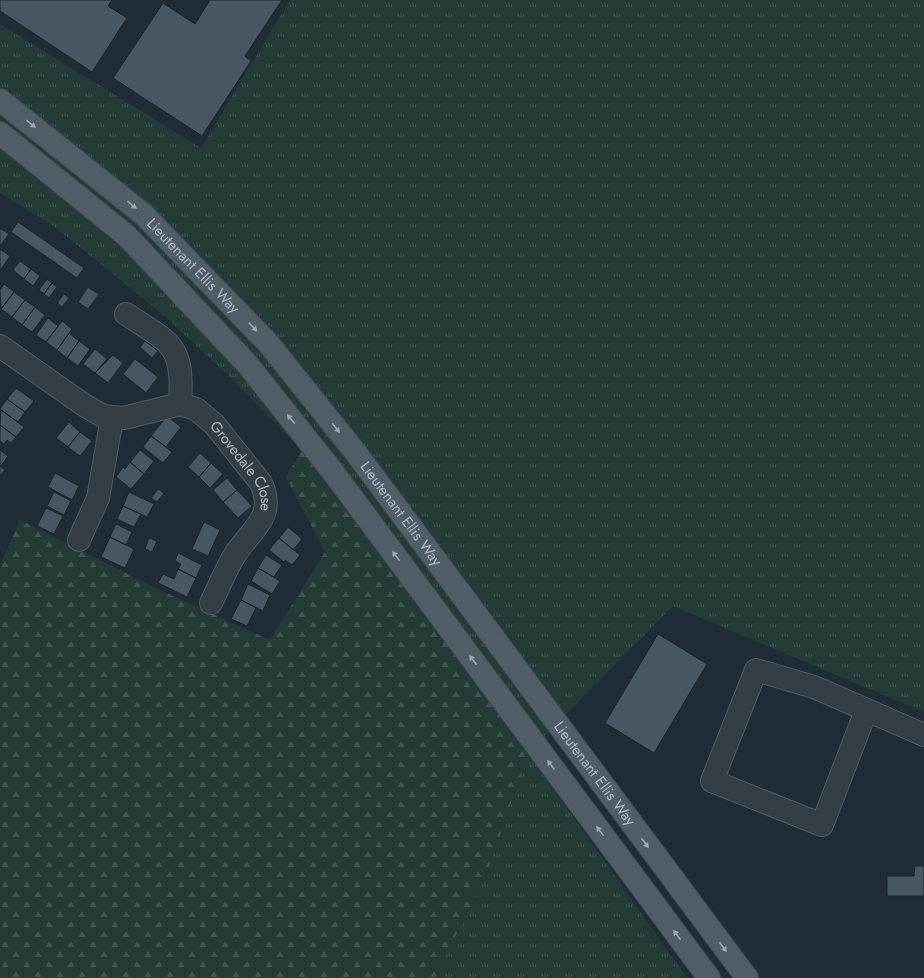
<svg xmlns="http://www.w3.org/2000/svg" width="924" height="978" viewBox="0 0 924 978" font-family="Jost,sans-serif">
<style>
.grass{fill:url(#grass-tufts)}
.forest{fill:url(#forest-firs)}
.building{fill:#485762;stroke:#1b252d}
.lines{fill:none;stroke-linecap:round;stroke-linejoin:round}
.minor-casing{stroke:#515c64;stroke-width:24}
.major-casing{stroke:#404a53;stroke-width:24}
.minor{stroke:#333e47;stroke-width:22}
.major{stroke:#515e67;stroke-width:22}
.oneway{fill:#9ba7b1}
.labels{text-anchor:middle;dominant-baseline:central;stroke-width:3;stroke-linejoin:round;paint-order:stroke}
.street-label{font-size:15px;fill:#aeb9c3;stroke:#19232b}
</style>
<defs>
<pattern id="grass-tufts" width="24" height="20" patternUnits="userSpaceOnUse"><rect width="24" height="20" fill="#253b38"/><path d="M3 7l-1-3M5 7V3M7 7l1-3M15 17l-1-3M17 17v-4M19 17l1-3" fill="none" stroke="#425553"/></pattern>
<pattern id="forest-firs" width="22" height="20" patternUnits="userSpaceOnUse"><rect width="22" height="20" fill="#253b38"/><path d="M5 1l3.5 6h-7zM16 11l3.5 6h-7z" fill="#425553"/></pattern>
</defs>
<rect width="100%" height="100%" fill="#202d36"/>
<!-- grass -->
<path class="grass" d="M290,0H924V712L673,606L528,753L687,978H435L488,870L302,450L230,377L160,312L55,227L0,193V24L201,148Z"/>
<!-- forest -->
<path class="forest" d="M302,450L528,753L488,870L435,978H0V565L20,520L162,591L270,640L325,552L286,477Z"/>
<!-- building -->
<path class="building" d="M0,0H112L108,6L127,18L92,72L0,11Z
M210,0H282L245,56L251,61L202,136L113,78L163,3L195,24Z
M18,222L84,268L77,278L11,232Z
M0,228L9,234L0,246Z
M0,249L10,256L0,271Z
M20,261L31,269L24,279L13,270Z
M31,269L40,276L33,286L24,279Z
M47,279L52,283L44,294L39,290Z
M52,283L57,287L49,298L44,294Z
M4,284L14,292L1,309L0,290Z
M88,287L99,294L88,309L78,302Z
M14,292L25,300L12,317L1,309Z
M64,294L69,298L62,307L57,303Z
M25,300L35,307L22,325L12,317Z
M35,307L45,315L32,332L22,325Z
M48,318L58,326L46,342L36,335Z
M62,321L72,329L57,350L46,342Z
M69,333L79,341L67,358L57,350Z
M79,341L90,349L78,366L67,358Z
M145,341L158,351L152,358L140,347Z
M95,349L107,359L95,373L83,364Z
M113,355L123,363L108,383L95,373Z
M135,359L158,377L146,393L123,374Z
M16,388L34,401L25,412L7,399Z
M7,399L25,412L18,422L0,409Z
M1,410L24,427L16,437L0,425Z
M167,416L181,427L166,447L151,436Z
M69,422L80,432L68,447L56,438Z
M0,425L16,437L11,443L7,440L4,444L0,441Z
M80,432L92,441L80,456L68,447Z
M151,436L172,452L163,463L143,447Z
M0,450L8,456L1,466H0Z
M140,450L154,461L144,474L130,462Z
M200,453L211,463L199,477L188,467Z
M130,462L144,474L131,489L116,477L123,467L125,469Z
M211,463L223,474L210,488L199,477Z
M0,466L5,470L0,476Z
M55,473L79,486L72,500L48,487Z
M227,478L237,490L223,502L213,490Z
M158,489L164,493L157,502L151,498Z
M237,490L252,506L238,518L223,502Z
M54,492L71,501L64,515L47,506Z
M129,492L154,504L147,517L123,506Z
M123,506L141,514L134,527L117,519Z
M46,508L63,516L54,534L37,526Z
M204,522L220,530L208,556L192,549Z
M116,524L132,532L126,545L110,537Z
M288,527L302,539L293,550L279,538Z
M110,537L134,549L125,568L101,557Z
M149,538L157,541L152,552L145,549Z
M279,538L300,555L292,565L285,560L284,562L269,550Z
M178,553L202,565L196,578L178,569L181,564L175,561Z
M266,555L282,565L274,577L258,568Z
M258,568L280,581L272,594L251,581Z
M178,569L196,578L187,597L158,583L163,574L174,579Z
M248,584L270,595L263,611L241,600Z
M241,600L256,608L247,626L231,619Z
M658,634L707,664L654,753L605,723Z
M915,866H924V896H887V876H914Z"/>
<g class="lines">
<defs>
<g id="minor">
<path d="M126,314C172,344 184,345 180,404"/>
<path id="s1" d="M0,346L84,405L103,416L124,418L180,404L196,409L214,424L261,483C276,516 253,528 236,553C226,568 219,587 211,603"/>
<path d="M79,540L98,498L112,418"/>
<path d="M866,711L822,825L712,781L756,670L814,687L924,735"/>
</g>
<g id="major">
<path id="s2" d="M0,100L143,214L268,343L356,453L747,978"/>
<path d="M0,133L127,236L248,365L333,472L709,978"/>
</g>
</defs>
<!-- minor casing -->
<use href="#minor" class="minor-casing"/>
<!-- major casing -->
<use href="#major" class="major-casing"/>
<!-- minor -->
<use href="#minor" class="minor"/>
<!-- major -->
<use href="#major" class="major"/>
</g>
<!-- one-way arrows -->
<defs><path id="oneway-solid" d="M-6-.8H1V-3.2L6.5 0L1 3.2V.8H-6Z"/></defs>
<g class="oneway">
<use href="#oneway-solid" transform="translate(31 124) rotate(39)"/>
<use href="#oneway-solid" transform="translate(132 205) rotate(39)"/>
<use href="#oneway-solid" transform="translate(253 327) rotate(46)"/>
<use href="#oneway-solid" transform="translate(291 419) rotate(-129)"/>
<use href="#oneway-solid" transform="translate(336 428) rotate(52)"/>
<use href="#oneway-solid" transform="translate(396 556) rotate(-127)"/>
<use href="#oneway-solid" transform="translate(473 660) rotate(-127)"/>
<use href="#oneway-solid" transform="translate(551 765) rotate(-127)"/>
<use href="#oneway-solid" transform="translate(600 831) rotate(-127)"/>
<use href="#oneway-solid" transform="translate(645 843) rotate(53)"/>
<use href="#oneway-solid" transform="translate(677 935) rotate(-127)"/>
<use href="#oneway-solid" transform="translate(723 947) rotate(53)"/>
</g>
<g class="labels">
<!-- street labels -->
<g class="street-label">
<text stroke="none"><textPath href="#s2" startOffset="255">Lieutenant Ellis Way</textPath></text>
<text stroke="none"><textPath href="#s1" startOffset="295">Grovedale Close</textPath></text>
<text stroke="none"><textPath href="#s2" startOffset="579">Lieutenant Ellis Way</textPath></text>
<text stroke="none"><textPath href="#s2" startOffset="903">Lieutenant Ellis Way</textPath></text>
</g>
</g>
</svg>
